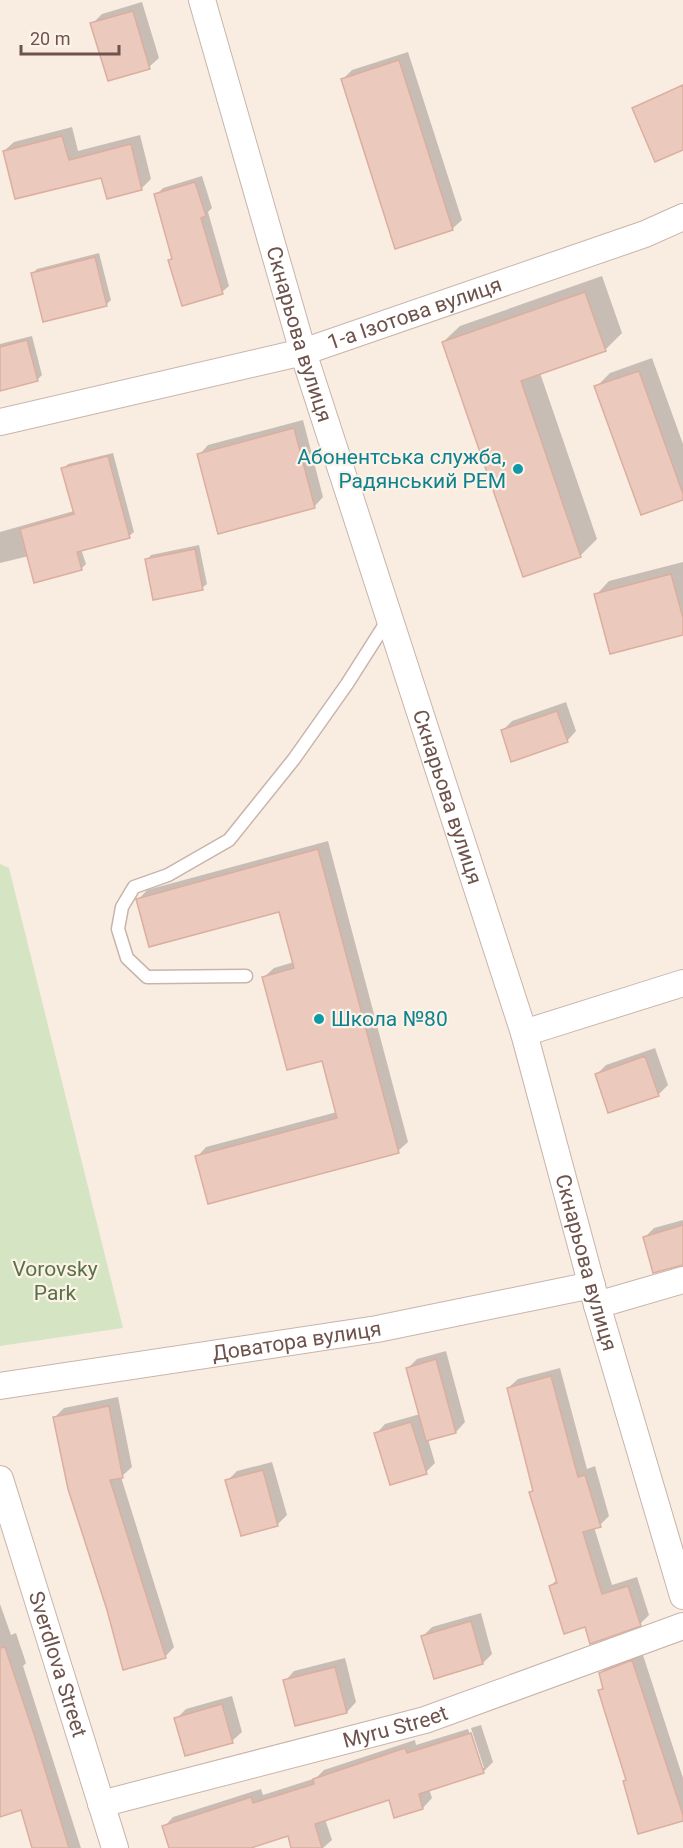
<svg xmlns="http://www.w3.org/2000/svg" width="683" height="1848" viewBox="0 0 683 1848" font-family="Roboto,sans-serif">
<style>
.green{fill:#d5e5c3}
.shadow{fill:#0003}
.building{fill:#ebc9bd;stroke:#dcae9f;stroke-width:1.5}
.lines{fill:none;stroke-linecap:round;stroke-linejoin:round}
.lane-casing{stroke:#c8b4ab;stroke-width:15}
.street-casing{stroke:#c8b4ab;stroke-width:28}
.lane{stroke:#fff;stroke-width:12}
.street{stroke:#fff;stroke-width:26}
.culture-dot{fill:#0f9aa8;stroke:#fdf2e8;stroke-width:2}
.labels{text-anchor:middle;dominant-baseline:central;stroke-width:4.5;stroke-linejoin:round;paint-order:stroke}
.street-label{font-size:21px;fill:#6e534c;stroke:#fdf2e8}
.culture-label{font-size:21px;fill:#0d838f;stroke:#fdf2e8;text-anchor:end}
.park-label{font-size:21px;fill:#597245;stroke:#fdf2e8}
</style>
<rect width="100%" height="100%" fill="#f9ede2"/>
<!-- green -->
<path class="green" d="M0,864L9,868L123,1328L0,1346Z"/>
<!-- shadow -->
<path class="shadow" d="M142,2L159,58L149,67L92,24L102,14Z
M408,52L462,220L452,229L343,79L352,70Z
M683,84V148L633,108Z
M72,127L78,151L140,135L151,179L142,188L108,197L102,176L4,151L14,142Z
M202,176L212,208L208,212L229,286L222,292L170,260L173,257L156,195L163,188Z
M99,253L111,300L107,304L33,273L37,269Z
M602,276L622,333L605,350L540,373L597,539L580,556L443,342L460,326Z
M32,336L42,375L37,380L0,389V344Z
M652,358L683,444V498L596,387L610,373Z
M303,420L323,497L314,507L199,455L208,445Z
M113,453L134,532L129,536L81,549L86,564L81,569L29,556L0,563V532L74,511L63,469L68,464Z
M199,545L207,584L202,588L147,560L151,555Z
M683,562V633L596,595L609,581Z
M566,702L576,731L567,741L502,731L512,721Z
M328,841L408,1142L398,1151L197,1157L206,1147L337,1112L323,1059L264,977L274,968L294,962L281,910L138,900L147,890Z
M655,1048L668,1085L658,1095L597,1074L606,1065Z
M683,1220V1265L644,1238L654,1228Z
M446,1351L465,1422L456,1432L428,1439L435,1463L426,1472L376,1434L385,1424L420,1414L408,1368L417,1359Z
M560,1368L587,1469L595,1466L609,1516L600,1525L594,1527L612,1585L637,1577L649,1615L640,1624L586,1625L550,1586L558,1579L531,1492L534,1489L508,1388L518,1379Z
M118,1397L132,1467L121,1477L174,1647L165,1657L55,1417L64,1408Z
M272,1462L287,1515L277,1525L227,1481L237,1471Z
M0,1604L11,1635L16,1633L26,1663L23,1666L81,1848H34L22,1808L0,1815Z
M481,1613L492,1654L483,1663L423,1636L432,1627Z
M642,1652L683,1778V1820L627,1779L600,1691L604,1686L600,1673L610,1664Z
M345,1658L356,1702L347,1712L296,1725L285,1681L294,1671Z
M232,1696L242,1732L232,1741L176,1719L186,1709Z
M481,1725L493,1762L483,1772L429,1789L432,1798L423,1808L395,1816L390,1798L325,1819L332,1840L323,1848H293L289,1834L247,1848H171L164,1827L173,1817L261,1789L263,1795L316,1778L324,1770L415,1740L416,1745L468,1729L481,1768H484L471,1728Z"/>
<!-- building -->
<path class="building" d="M133,11L150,69L108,81L90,23Z
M399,60L453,230L395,249L341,79Z
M683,85V150L655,162L632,108Z
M62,136L69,160L131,144L142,190L107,199L101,178L15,199L3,151Z
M195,182L206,216L201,218L223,294L182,306L168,260L172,259L154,194Z
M95,257L107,306L43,322L31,273Z
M585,292L606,351L521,381L581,557L523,577L442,342Z
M27,340L38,381L0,391V347Z
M639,371L683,494V500L641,515L594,386Z
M294,428L315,508L218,534L197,454Z
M108,456L130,538L77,552L82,570L34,583L20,529L74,514L61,468Z
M195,549L203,590L153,600L145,559Z
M671,574L683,618V635L610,654L594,594Z
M557,711L568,742L511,762L501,730Z
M318,849L399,1153L208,1204L195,1156L337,1118L322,1061L287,1070L262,977L294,968L279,912L149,947L136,899Z
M645,1056L659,1096L608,1113L595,1074Z
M683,1225V1265L653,1273L643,1237Z
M436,1359L456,1433L426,1441L406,1368Z
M551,1376L578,1477L585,1475L601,1527L583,1532L602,1594L628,1586L641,1626L590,1644L585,1627L564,1634L549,1586L557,1583L529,1492L533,1491L507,1388Z
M109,1406L123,1478L110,1480L166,1658L123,1670L107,1610L68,1489L53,1417Z
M411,1422L427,1474L390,1485L374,1433Z
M263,1470L278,1526L241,1536L225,1480Z
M471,1621L483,1664L434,1679L421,1636Z
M5,1647L35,1737L69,1848H32L21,1810L0,1817V1648Z
M632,1660L683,1815V1821L638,1834L623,1781L626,1780L598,1690L603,1689L599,1673Z
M335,1667L347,1713L295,1726L283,1680Z
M222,1704L233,1743L185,1756L174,1718Z
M471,1733L484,1773L419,1794L423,1809L394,1818L389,1800L315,1824L322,1848H291L288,1836L251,1848H169L162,1826L251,1797L253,1803L314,1784L313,1779L405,1748L407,1753Z"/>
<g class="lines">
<defs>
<path id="lane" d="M246,976L147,977L127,958L118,929L122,907L134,887L168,875L229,840L294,759L347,684L389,618"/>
<g id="street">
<path id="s1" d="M202,0L303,352L524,1033L597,1305L683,1596"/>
<path id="s2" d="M0,422L303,352L645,234L683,217"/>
<path d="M524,1033L683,983"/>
<path d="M597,1305L683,1280"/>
<path id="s3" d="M0,1386L377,1329L592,1285"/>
<path id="s4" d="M0,1479L115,1848"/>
<path id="s5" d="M101,1804L425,1720L683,1626"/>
</g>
</defs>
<!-- lane casing -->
<use href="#lane" class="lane-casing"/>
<!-- street casing -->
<use href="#street" class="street-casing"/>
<!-- lane -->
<use href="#lane" class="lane"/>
<!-- street -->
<use href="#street" class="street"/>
</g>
<!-- markers -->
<g class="culture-dot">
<circle cx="518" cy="469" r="6"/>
<circle cx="319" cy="1019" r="6"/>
</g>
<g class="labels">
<!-- street labels -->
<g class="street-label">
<text stroke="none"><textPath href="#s2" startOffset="429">1-а Ізотова вулиця</textPath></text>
<text stroke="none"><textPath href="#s1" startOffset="348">Скнарьова вулиця</textPath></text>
<text stroke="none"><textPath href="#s1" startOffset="834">Скнарьова вулиця</textPath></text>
<text stroke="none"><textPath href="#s1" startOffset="1320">Скнарьова вулиця</textPath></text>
<text stroke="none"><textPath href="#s3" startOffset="300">Доватора вулиця</textPath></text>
<text stroke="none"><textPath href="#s4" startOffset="194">Sverdlova Street</textPath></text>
<text stroke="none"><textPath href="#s5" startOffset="304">Myru Street</textPath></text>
</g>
<!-- culture labels -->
<g class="culture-label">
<text x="506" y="457">Абонентська служба,<tspan x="506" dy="24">Радянський РЕМ</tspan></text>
<text x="331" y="1019" text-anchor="start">Школа №80</text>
</g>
<!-- park labels -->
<g class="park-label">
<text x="55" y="1269">Vorovsky<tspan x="55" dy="24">Park</tspan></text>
</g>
</g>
<!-- scale -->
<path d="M21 45v9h98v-9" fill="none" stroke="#6e534c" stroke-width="3"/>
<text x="30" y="45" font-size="18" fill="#6e534c" stroke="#fdf2e8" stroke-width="4.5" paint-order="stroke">20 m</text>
</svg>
